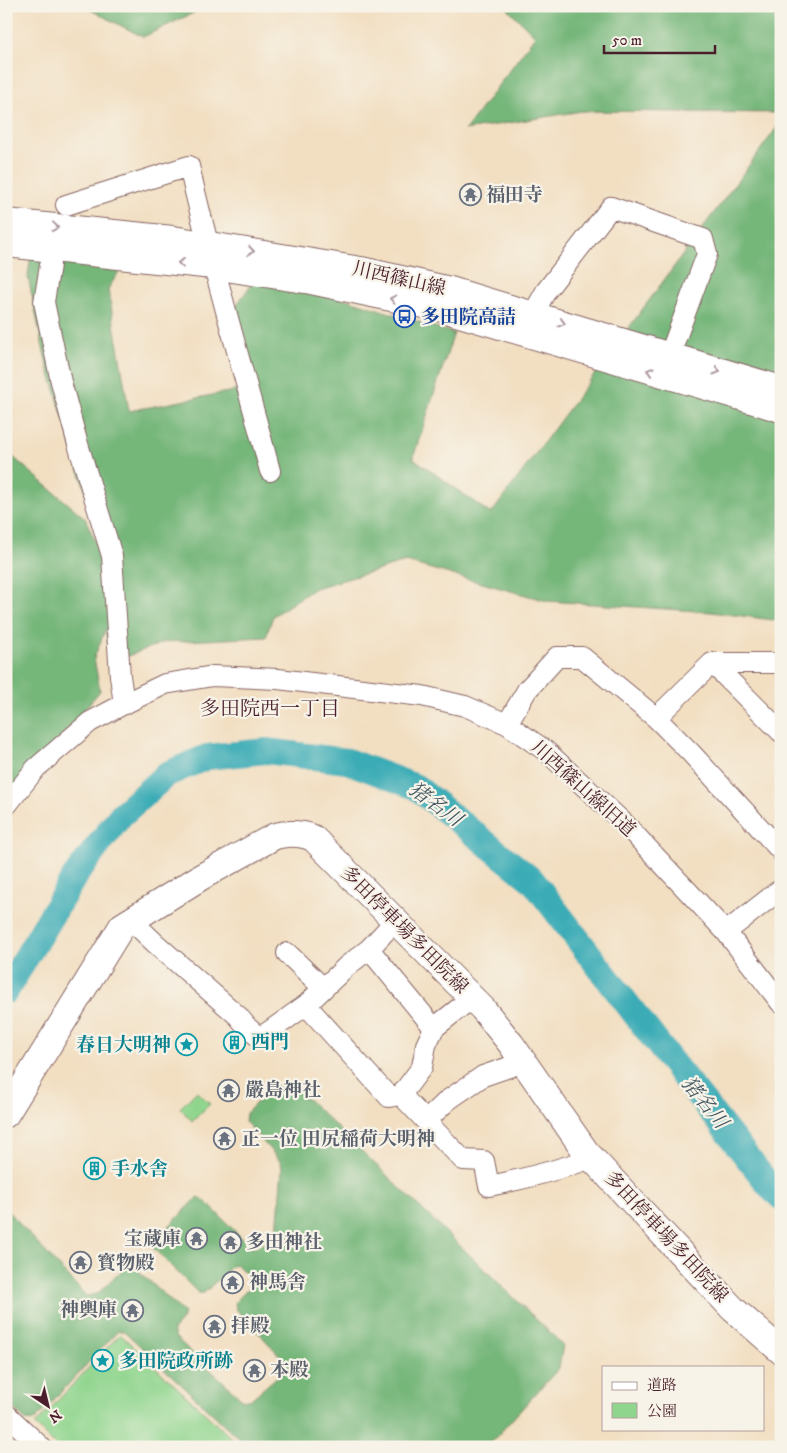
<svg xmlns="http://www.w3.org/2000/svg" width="787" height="1453" viewBox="0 0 787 1453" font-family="'IM FELL DW Pica','Noto Serif JP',serif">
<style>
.green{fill:#90d58e;stroke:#6d7a5c}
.forest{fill:#74b679;stroke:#5f6a52}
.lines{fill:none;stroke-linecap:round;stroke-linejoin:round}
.river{stroke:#3bacb6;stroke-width:26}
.minor-casing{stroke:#856260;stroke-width:22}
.major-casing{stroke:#856260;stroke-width:28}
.minor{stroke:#fff;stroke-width:20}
.major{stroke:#fff;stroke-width:26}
.oneway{stroke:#ae9aa0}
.labels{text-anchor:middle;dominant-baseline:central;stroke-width:4.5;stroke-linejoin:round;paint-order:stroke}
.worship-label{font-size:19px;font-weight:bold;fill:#5b616d;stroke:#f7f3e8;text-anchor:start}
.street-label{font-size:19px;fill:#4a1f2b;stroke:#f7f3e8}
.transit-label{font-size:19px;font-weight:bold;fill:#164399;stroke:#f7f3e8;text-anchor:start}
.culture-label{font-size:19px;font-weight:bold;fill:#0d838f;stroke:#f7f3e8;text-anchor:start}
.neighbourhood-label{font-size:20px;fill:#4a1f2b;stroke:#f7f3e8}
.water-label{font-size:20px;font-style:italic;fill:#445763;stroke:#f7f3e8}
</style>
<rect width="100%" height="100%" fill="#f7f3e8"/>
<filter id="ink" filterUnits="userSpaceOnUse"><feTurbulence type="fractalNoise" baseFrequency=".02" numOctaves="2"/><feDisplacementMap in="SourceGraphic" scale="10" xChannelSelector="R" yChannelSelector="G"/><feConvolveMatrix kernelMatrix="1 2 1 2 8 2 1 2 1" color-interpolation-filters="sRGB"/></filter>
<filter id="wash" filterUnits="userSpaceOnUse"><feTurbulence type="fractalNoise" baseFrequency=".0096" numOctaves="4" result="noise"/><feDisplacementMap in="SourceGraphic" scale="20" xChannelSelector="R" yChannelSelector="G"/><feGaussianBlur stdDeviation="1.12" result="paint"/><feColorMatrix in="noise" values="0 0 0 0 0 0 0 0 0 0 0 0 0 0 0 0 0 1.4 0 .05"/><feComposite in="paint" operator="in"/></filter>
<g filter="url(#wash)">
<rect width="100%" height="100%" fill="#f2dfc2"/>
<!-- green -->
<path class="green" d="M197,1091L210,1104L192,1121L180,1108Z
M120,1334L241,1447H57L35,1425Z"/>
<!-- forest -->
<path class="forest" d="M83,6H208L143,37Z
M505,6H781V113L582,111L465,130L535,36Z
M781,122V621L711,612L547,601L406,562L315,588L273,616L266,637L165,642L109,663L106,628L94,658L100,691L6,801V462L13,457L85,518L100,552L98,533L45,357L28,277L33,238L135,247L108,289L129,411L249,388L231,313L260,272L454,333L413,458L491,514Z
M291,1083L563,1345L559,1368L487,1447H248L124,1331H118L34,1421L25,1420L6,1401V1209L86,1296L97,1294L127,1266H133L184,1313L182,1320L173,1330L175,1337L243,1400H250L286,1369L285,1361L236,1309L235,1302L252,1285V1280L237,1265L232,1266L204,1293H198L154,1249L152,1243L197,1198L203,1199L252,1248L267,1242L277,1234L282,1167L280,1161L245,1121L246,1113L274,1085Z"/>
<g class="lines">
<!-- river -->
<path class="river" d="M6,991L75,876L121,815L167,774L207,757L266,751L347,761L416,787L533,881L671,1061L773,1190L781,1197"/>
</g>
</g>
<g filter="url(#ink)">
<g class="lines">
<defs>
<path id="minor" d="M66,205L189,166C212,268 243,369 270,471
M50,265L44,302L61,382L77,441L112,556L120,676L124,704
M533,314L546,291L611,207L703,239L707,254L669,357
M712,663L781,732
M656,718L712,663H781
M507,724L527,690L557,657H582L656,718L691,753L781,851
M6,806L36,768L90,722L124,704L165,684L213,676L278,679L422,696L465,706L507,724L546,751L625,824L726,932L781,1003
M131,920L155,943L238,1016L248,1028L260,1038L306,1005L347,966L369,949L396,920
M726,932L781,889
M369,949L434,1028
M287,953L323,988
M306,1005L389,1097L401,1095L463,1160L484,1161L489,1186C525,1179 558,1170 592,1158
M401,1095L422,1067L426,1045L434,1028L472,998
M426,1121L448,1100L483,1076L524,1062
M6,1414L41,1447"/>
<path id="major" d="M6,222L173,239L361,270L450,290L781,389
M6,244L213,266L311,281L443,309L781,409
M6,1114L122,926L201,877L275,836C287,833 302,833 313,838L483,1009L511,1044L586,1152L733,1309L781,1351"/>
</defs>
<!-- minor casing -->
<use href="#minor" class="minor-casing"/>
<!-- major casing -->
<use href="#major" class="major-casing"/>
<!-- minor -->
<use href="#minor" class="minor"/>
<!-- major -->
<use href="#major" class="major"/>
</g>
<!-- one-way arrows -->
<defs><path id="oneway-chevron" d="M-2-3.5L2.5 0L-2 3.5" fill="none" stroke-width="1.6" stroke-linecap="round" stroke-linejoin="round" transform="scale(1.25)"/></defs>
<g class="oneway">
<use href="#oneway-chevron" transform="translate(55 227) rotate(6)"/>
<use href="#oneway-chevron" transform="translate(251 251) rotate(9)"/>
<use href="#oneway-chevron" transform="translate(181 263) rotate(-174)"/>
<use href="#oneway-chevron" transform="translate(393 299) rotate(-168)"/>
<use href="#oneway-chevron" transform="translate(562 323) rotate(17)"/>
<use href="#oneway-chevron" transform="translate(650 371) rotate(-163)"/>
<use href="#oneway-chevron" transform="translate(717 371) rotate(16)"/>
</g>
</g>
<!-- icons -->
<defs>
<symbol id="temple-ring" viewBox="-11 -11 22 22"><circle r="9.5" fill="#f7f3e8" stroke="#6b7280" stroke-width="1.5"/><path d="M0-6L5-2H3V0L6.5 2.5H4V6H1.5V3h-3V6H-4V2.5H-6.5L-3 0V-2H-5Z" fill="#6b7280"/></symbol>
<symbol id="bus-ring" viewBox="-11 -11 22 22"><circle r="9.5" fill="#f7f3e8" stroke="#1a4fb4" stroke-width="1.5"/><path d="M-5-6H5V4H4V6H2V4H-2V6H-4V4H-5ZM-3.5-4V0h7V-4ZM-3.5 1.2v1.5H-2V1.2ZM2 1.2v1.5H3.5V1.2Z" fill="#1a4fb4"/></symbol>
<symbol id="building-ring" viewBox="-11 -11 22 22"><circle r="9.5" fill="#f7f3e8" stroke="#0f9aa8" stroke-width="1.5"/><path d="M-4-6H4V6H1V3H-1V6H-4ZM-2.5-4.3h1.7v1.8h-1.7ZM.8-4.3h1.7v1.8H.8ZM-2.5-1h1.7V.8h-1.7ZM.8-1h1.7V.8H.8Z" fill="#0f9aa8"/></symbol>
<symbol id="sight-ring" viewBox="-11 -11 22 22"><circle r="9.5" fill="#f7f3e8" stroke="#0f9aa8" stroke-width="1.5"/><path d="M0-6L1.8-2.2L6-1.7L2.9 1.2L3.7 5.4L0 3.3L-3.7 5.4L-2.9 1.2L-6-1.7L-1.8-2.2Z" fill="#0f9aa8"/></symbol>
</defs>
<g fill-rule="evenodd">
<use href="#temple-ring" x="458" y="182" width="25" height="25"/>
<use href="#bus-ring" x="392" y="304" width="25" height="25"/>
<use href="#building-ring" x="222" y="1030" width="25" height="25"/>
<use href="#sight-ring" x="174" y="1032" width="25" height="25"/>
<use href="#temple-ring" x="216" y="1078" width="25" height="25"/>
<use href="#temple-ring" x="212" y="1126" width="25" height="25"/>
<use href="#building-ring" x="82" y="1156" width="25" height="25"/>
<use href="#temple-ring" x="184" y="1226" width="25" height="25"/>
<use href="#temple-ring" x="218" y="1230" width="25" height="25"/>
<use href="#temple-ring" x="68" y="1250" width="25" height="25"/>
<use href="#temple-ring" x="220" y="1270" width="25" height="25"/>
<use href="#temple-ring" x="120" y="1298" width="25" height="25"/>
<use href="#temple-ring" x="202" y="1314" width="25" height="25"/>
<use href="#sight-ring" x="90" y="1348" width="25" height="25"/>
<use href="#temple-ring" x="242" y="1358" width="25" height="25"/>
</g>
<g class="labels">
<!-- worship labels -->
<g class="worship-label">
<text x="486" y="195">福田寺</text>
<text x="245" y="1090">嚴島神社</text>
<text x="241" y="1139">正一位 田尻稲荷大明神</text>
<text x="181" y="1239" text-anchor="end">宝蔵庫</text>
<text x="246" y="1242">多田神社</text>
<text x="97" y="1263">寳物殿</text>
<text x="249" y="1282">神馬舎</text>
<text x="117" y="1310" text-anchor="end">神輿庫</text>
<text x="231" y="1326">拝殿</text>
<text x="270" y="1370">本殿</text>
</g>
<!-- street labels -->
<g class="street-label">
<text transform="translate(399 279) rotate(13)">川西篠山線</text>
<text transform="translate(583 789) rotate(42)">川西篠山線旧道</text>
<text transform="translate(404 930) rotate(45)">多田停車場多田院線</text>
<text transform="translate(666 1237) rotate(47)">多田停車場多田院線</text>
</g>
<!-- transit labels -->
<g class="transit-label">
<text x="421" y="317">多田院高詰</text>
</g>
<!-- culture labels -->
<g class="culture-label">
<text x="251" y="1042">西門</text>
<text x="171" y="1045" text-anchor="end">春日大明神</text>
<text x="111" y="1169">手水舎</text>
<text x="119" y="1361">多田院政所跡</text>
</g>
<!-- neighbourhood labels -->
<g class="neighbourhood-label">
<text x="270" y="709">多田院西一丁目</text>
</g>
<!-- water labels -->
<g class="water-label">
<text transform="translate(435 805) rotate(36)">猪名川</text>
<text transform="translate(704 1103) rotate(51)">猪名川</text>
</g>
</g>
<!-- margin -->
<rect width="787" height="1453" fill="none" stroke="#f7f3e8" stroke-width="25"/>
<!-- legend -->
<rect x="602" y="1366" width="162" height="65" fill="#f7f3e8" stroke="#b29e9c"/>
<rect x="612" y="1382" width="25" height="8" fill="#ffffff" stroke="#b29e9c"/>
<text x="647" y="1390" font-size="15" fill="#4a1f2b">道路</text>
<rect x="612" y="1403" width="25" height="15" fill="#90d58e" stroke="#b29e9c"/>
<text x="647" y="1416" font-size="15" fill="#4a1f2b">公園</text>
<!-- north arrow -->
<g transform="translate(48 1406) rotate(145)" stroke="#f7f3e8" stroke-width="4" paint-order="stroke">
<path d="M0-4L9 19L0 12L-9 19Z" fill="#4a1f2b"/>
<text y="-8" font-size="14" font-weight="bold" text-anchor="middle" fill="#4a1f2b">N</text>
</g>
<!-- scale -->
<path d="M604 45v8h111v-8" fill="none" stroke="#4a1f2b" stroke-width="2.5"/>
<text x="612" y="45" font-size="15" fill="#4a1f2b" stroke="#f7f3e8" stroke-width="4" paint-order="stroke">50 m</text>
</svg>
